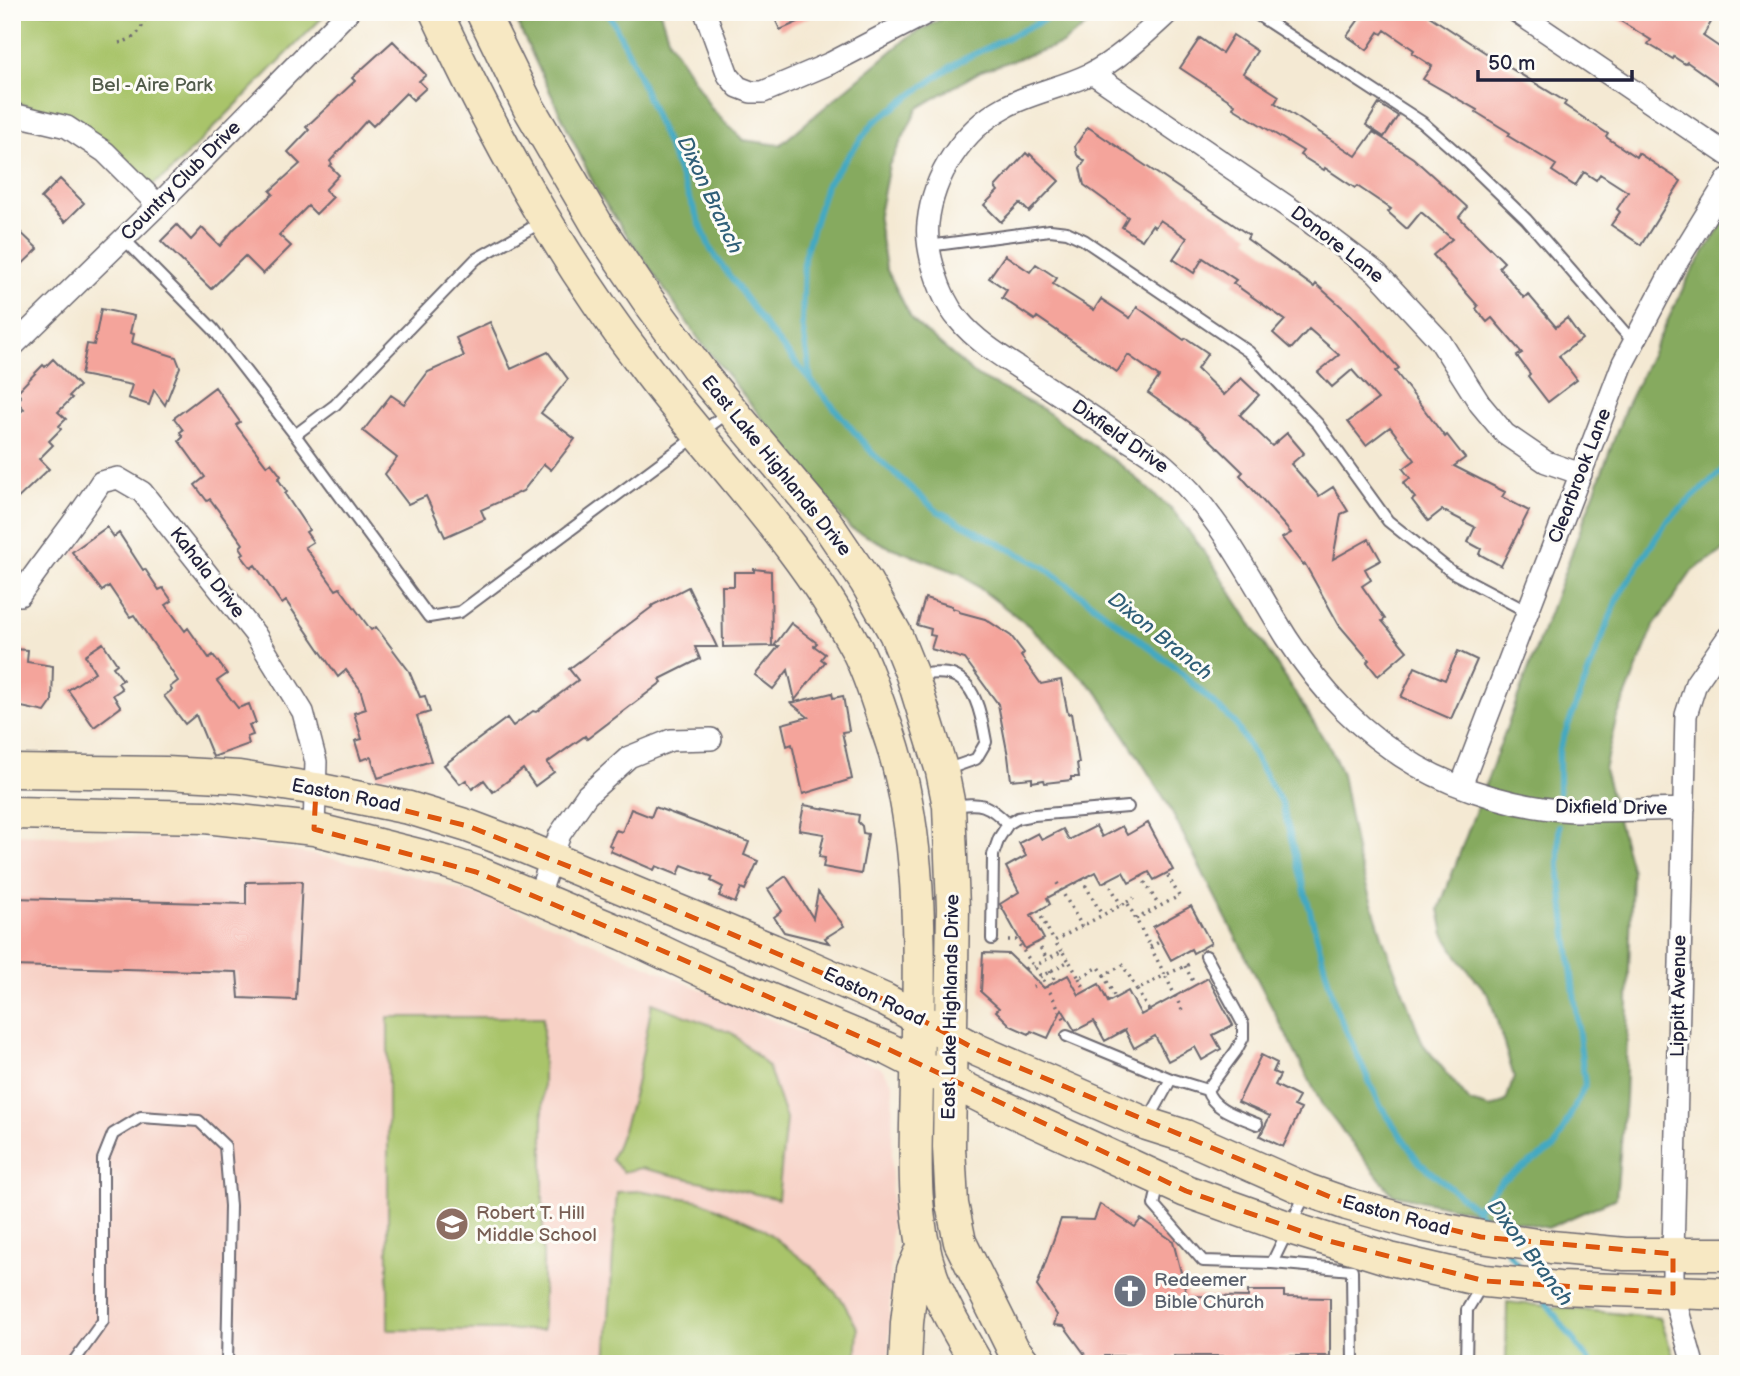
<svg xmlns="http://www.w3.org/2000/svg" width="1740" height="1376" viewBox="0 0 1740 1376" font-family="'Balsamiq Sans',sans-serif">
<style>
.built{fill:#f7d1c6}
.green{fill:#a9c46a;stroke:#667352;stroke-width:2}
.forest{fill:#86aa5e;stroke:#54664c;stroke-width:2}
.lines{fill:none;stroke-linecap:round;stroke-linejoin:round}
.stream{stroke:#42a9c2;stroke-width:6}
.building{fill:#f4a49b}
.lane-casing{stroke:#6c6870;stroke-width:14}
.street-casing{stroke:#6c6870;stroke-width:24}
.secondary-casing{stroke:#6c6870;stroke-width:35}
.path{stroke:#6c6870;stroke-width:3.5;stroke-dasharray:2 5;stroke-linecap:butt}
.lane{stroke:#fff;stroke-width:10}
.street{stroke:#fff;stroke-width:21}
.secondary{stroke:#f7e8c3;stroke-width:32}
.marked{fill:none;stroke:#de560e;stroke-width:5;stroke-dasharray:14 9;stroke-linejoin:round}
.labels{text-anchor:middle;dominant-baseline:central;stroke-width:6;stroke-linejoin:round;paint-order:stroke}
.park-label{font-size:19px;fill:#515b4b;stroke:#fdfcf7}
.street-label{font-size:19px;fill:#22223b;stroke:#fdfcf7}
.education-label{font-size:19px;fill:#785e54;stroke:#fdfcf7;text-anchor:start}
.worship-label{font-size:19px;fill:#5b616d;stroke:#fdfcf7;text-anchor:start}
.water-label{font-size:21px;font-style:italic;fill:#305f78;stroke:#fdfcf7}
</style>
<rect width="100%" height="100%" fill="#fdfcf7"/>
<filter id="ink" filterUnits="userSpaceOnUse"><feTurbulence type="fractalNoise" baseFrequency=".0143" numOctaves="2"/><feDisplacementMap in="SourceGraphic" scale="14" xChannelSelector="R" yChannelSelector="G"/><feConvolveMatrix kernelMatrix="1 2 1 2 8 2 1 2 1" color-interpolation-filters="sRGB"/></filter>
<filter id="wash" filterUnits="userSpaceOnUse"><feTurbulence type="fractalNoise" baseFrequency=".00686" numOctaves="4" result="noise"/><feDisplacementMap in="SourceGraphic" scale="28" xChannelSelector="R" yChannelSelector="G"/><feGaussianBlur stdDeviation="1.57" result="paint"/><feColorMatrix in="noise" values="0 0 0 0 0 0 0 0 0 0 0 0 0 0 0 0 0 1.4 0 .05"/><feComposite in="paint" operator="in"/></filter>
<g filter="url(#wash)">
<rect width="100%" height="100%" fill="#f4e9d3"/>
<!-- built -->
<path class="built" d="M12,834L226,841L314,855L399,872L486,898L569,932L881,1068L893,1083L889,1364H12Z"/>
<!-- green -->
<path class="green" d="M18,12H328L167,175L152,185L48,112L12,101V22Z
M652,1003L732,1033L768,1066L786,1119L778,1199L641,1168L623,1172L611,1159C634,1110 642,1056 652,1003Z
M388,1017H543V1330H388Z
M643,1191L701,1201L762,1228L811,1266L842,1300L858,1329L856,1364H606L617,1192Z
M1507,1302L1660,1318L1676,1364H1506Z"/>
<!-- forest -->
<path class="forest" d="M512,12H660L669,40L712,109L743,140L780,145L907,38L953,12H1104L1062,44L981,71L918,108L889,165L878,220L886,268L912,320L977,376L1043,409L1122,466L1174,512L1213,564L1331,750L1342,774L1357,856L1383,939L1423,1044L1470,1102L1491,1108L1506,1101L1514,1077L1489,995L1461,962L1444,934L1439,909L1626,407L1688,278L1728,215V548L1693,570L1654,626L1616,720L1604,769L1632,871L1625,1100L1616,1198L1548,1228L1392,1194L1322,1105L1166,801L1098,693L1029,626L961,574L887,546L850,528L700,341L598,193Z"/>
<g class="lines">
<!-- stream -->
<path class="stream" d="M608,12L629,53L711,250L769,331L874,455L936,510L1044,567L1176,668L1235,723L1282,804L1335,1006L1380,1105L1419,1162L1476,1209L1490,1228
M811,380L802,324L804,257L826,185L874,122L956,63L1060,12
M1559,793V749L1617,599L1666,522L1728,465
M1476,1209L1503,1180L1555,1147L1585,1085L1559,867V826
M1507,1251L1524,1273
M1541,1296L1591,1364"/>
</g>
<g id="blocks">
<!-- building -->
<path class="building" d="M772,12H821L780,30Z
M1358,12H1423L1489,55L1566,102L1564,105L1608,134L1606,137L1636,157L1638,153L1681,181L1641,245L1611,225L1620,212L1617,209L1628,192L1600,174L1596,180L1584,172L1575,186L1552,171L1556,165L1508,136L1510,133L1476,112L1477,110L1423,79L1432,66L1412,53L1414,50L1385,30L1382,34L1379,32L1367,50L1347,36L1362,15Z
M1606,12H1700L1713,19L1703,36L1728,53V91L1687,62L1685,64L1674,57L1673,59L1648,44L1651,40Z
M1233,35L1257,51L1243,73L1279,96L1275,103L1356,156L1373,132L1413,158L1467,207L1459,217L1504,262L1499,267L1524,298L1528,294L1556,327L1567,318L1582,339L1559,356L1577,380L1548,402L1528,376L1530,374L1517,356L1522,353L1492,318L1487,322L1476,309L1478,306L1433,255L1452,239L1421,212L1407,229L1388,212L1391,209L1357,186L1355,188L1325,168L1324,170L1300,155L1303,151L1233,108L1235,104L1180,68L1200,38L1222,53Z
M393,41L426,75L419,81L426,88L413,100L406,93L373,126L367,120L330,161L332,164L330,166L339,175L325,190L333,197L316,214L308,206L279,235L291,246L263,274L245,256L211,289L161,241L177,225L191,240L202,228L220,246L234,229L273,194L270,191L300,164L288,152L309,130L306,127L355,81L352,78Z
M1379,104L1398,116L1384,137L1366,125Z
M1088,127L1249,235L1247,239L1314,287L1316,284L1351,315L1399,368L1395,371L1445,437L1447,435L1465,458L1454,466L1505,492L1502,497L1529,511L1501,566L1479,554L1481,549L1468,542L1475,527L1442,510L1428,521L1412,500L1415,498L1403,483L1410,478L1403,469L1415,460L1390,427L1366,445L1348,422L1378,399L1352,370L1332,387L1318,372L1339,355L1309,329L1291,349L1273,333L1285,320L1233,283L1236,280L1203,258L1194,273L1173,259L1187,238L1160,220L1155,227L1152,225L1142,240L1122,227L1128,217L1084,185L1080,168L1085,161L1077,155L1075,146Z
M1026,153L1029,156L1030,154L1059,181L1029,212L1020,203L1001,222L984,205L998,191L995,187Z
M60,179L84,203L65,222L41,198Z
M12,224L38,249L12,274Z
M1005,255L1030,272L1036,264L1057,278L1053,284L1094,310L1101,299L1130,318L1137,307L1184,340L1186,338L1208,353L1197,369L1224,395L1241,378L1259,395L1240,415L1272,446L1287,433L1304,453L1291,464L1319,496L1333,487L1348,511L1341,514L1333,559L1369,539L1381,560L1365,569L1371,580L1362,586L1385,619L1382,621L1407,651L1378,676L1367,662L1369,660L1339,625L1305,564L1303,565L1282,538L1291,533L1240,475L1243,472L1199,429L1148,393L1159,377L1128,355L1117,372L1037,317L1035,320L1002,298L1007,290L989,278Z
M101,309L134,316L130,333L134,334L132,343L176,357L180,367L165,405L154,390L149,405L128,398L132,385L81,375L87,344L94,345Z
M490,322L511,369L548,352L568,379L541,413L575,439L551,470L544,464L523,491L481,510L485,519L445,537L426,496L408,504L385,474L397,458L363,431L391,395L404,404L428,372L464,356L456,338Z
M53,359L79,386L69,396L72,398L58,412L66,419L59,426L61,429L49,441L53,445L39,459L49,469L12,504V420L24,409L17,402L21,397L17,392L43,365L45,367Z
M215,387L240,422L236,425L267,466L271,463L281,476L278,479L287,492L285,494L309,530L306,532L313,542L305,547L336,590L340,588L371,630L376,627L409,671L420,697L425,696L430,712L417,716L431,761L378,778L371,757L361,760L355,741L362,739L354,713L366,709L360,689L346,670L338,677L286,601L282,604L255,565L251,568L241,555L244,553L240,547L243,544L210,499L207,501L195,485L205,477L179,441L183,437L180,432L183,430L174,418Z
M107,527L114,537L119,533L143,570L145,569L159,590L163,588L172,601L166,605L185,631L188,628L209,658L213,655L227,674L217,681L238,708L249,704L256,723L249,725L253,735L247,737L249,744L213,757L196,715L185,724L164,696L172,690L170,687L178,681L134,615L130,617L109,586L102,591L72,552Z
M754,569L771,571L772,646L723,647L722,586H734V572H754Z
M688,587L717,647H695L700,659L660,679L662,682L587,739L585,736L547,763L554,772L535,786L523,769L493,792L484,780L472,789L466,780L460,784L444,765L507,718L513,726L533,711L536,712L578,680L569,669L652,607L651,606Z
M925,598L952,606V608L959,610V612L985,619L1011,636L1024,653L1021,656L1041,684L1061,680L1068,714L1071,713L1079,763H1077L1079,777H1071V780L1045,783L1044,780L1032,782V778L1011,780L1008,756L998,704L965,659L931,649L935,636L930,635L931,629L917,625Z
M791,623L817,643L814,646L825,654L821,659L825,662L795,700L788,670L773,689L755,675L779,646H774Z
M103,643L117,664L113,667L123,680L118,683L122,689L113,695L121,707L94,727L68,690L95,672L85,655Z
M12,649L28,650L27,662L53,666L52,702L45,712L12,705Z
M1458,651L1477,660L1451,719L1401,697L1415,667L1445,680Z
M832,693L833,698L843,696L849,731L842,732L852,779L803,794L792,744L787,746L782,724L808,717L791,703Z
M804,805L859,815L858,822L862,826L863,833L868,834L861,874L823,867L825,858L819,857L824,834L799,830Z
M655,807L749,842L744,855L758,861L745,890L741,888L735,903L719,896L723,887L711,881L713,877L682,865L678,875L656,866L654,870L610,851L612,847L609,845L616,830L622,832L631,809L651,817Z
M1148,823L1173,870L1154,880L1149,872L1129,883L1123,872L1102,883L1096,872L1047,898L1050,904L1031,915L1044,939L1025,949L1000,904L1019,892L1006,867L1026,856L1019,843L1038,833L1042,840L1063,829L1069,840L1096,826L1102,837L1122,826L1127,835Z
M786,876L813,918L818,892L844,926L825,938L829,943L784,932L774,917L782,911L768,889Z
M302,881L296,1000L239,998L237,972L12,966V898L246,904V882Z
M1191,906L1211,943L1193,953L1191,949L1171,960L1153,927Z
M983,953L1009,954L1044,988L1068,975L1079,995L1099,984L1108,1002L1128,991L1141,1015L1208,978L1233,1025L1213,1035L1221,1049L1202,1060L1195,1047L1168,1061L1155,1036L1134,1048L1125,1030L1105,1041L1094,1021L1075,1031L1062,1009L1048,1038L1031,1031L1029,1034L1011,1026L996,1011L999,1008L981,992Z
M1261,1055L1277,1063L1273,1072L1280,1075L1275,1085L1299,1097L1294,1106L1301,1109L1283,1147L1260,1136L1270,1116L1238,1102Z
M1100,1204L1135,1227L1141,1219L1173,1241L1187,1296L1248,1297V1291H1284V1297L1330,1298V1356H1174V1364H1149V1356H1105L1104,1364H1085L1086,1356L1064,1326L1054,1325L1057,1315L1037,1286L1061,1219L1094,1220Z"/>
</g>
</g>
<g filter="url(#ink)">
<use href="#blocks" fill-opacity="0" stroke="#6c6870" stroke-width="2"/>
<g class="lines">
<defs>
<path id="lane" d="M1253,12L1422,122L1463,158L1526,219L1634,343
M124,239L213,329L295,435L429,617L460,612L730,411
M928,246L1050,230L1067,232L1084,240L1249,352L1318,424L1388,521L1452,572L1528,612
M295,435L335,405L476,259L542,222
M914,675C925,674 937,672 948,674C976,679 982,719 986,742L976,759L945,770
M952,806C981,802 987,803 1008,824L1018,818L1034,815L1128,807
M992,939L993,855L999,838L1008,824
M1067,1036L1171,1079L1148,1121
M1171,1079L1207,1090L1236,1051L1243,1038V1024L1206,956
M1207,1090C1213,1110 1239,1116 1257,1124
M1159,1183L1154,1205L1203,1261L1272,1263L1352,1270L1353,1364
M1272,1263L1306,1193
M72,1364L103,1321V1159L113,1134L141,1117L199,1121L225,1146L230,1206L227,1364
M1466,1364L1467,1310L1483,1283"/>
<path id="street" d="M705,12L728,75L738,87L751,92H763L831,63L929,12
M1169,12C1144,35 1118,60 1088,75C1061,88 1030,93 1005,107C963,130 933,175 928,223C925,250 940,298 958,319C975,340 999,355 1022,370C1052,390 1083,410 1113,431C1130,442 1149,452 1164,465C1218,511 1250,579 1287,638C1322,692 1361,733 1417,766C1460,791 1524,809 1574,811C1610,811 1647,810 1684,809
M1517,12L1728,155
M1092,73L1307,220L1377,273L1440,341L1480,404L1505,434L1546,462L1581,474
M12,114L67,127L105,152L158,205
M12,347L158,205L348,12
M20,595C46,556 76,522 101,482L118,478L142,492L255,634L303,712L316,762L314,829
M1461,786L1623,363L1674,267L1728,179
M538,898L560,834L587,795L629,757L671,740L711,739
M1693,1364L1673,1293V1254L1686,715L1696,683L1728,637"/>
<path id="secondary" d="M436,12C494,136 559,255 642,363C713,458 799,541 855,646C868,669 876,698 885,723C926,832 919,967 917,1082C916,1147 910,1214 932,1277C943,1307 961,1336 977,1364
M482,12L529,108L599,228L647,299L707,381L825,521L866,582L895,633L912,675L942,771L949,806L953,908L949,1147L952,1204L960,1242L1013,1349L1025,1364
M12,771L166,773L239,777L316,789L409,808L468,826L524,847L772,950L885,1000L977,1050L1147,1124L1185,1136L1307,1190L1347,1204L1422,1225L1481,1237L1551,1247L1625,1254H1728
M12,813L205,817L314,829L446,862L476,872L624,934L711,975L888,1049L984,1098L1186,1191L1290,1228L1390,1259L1485,1281L1559,1288L1728,1294
M905,1364L907,1323L913,1270L924,1245"/>
</defs>
<!-- lane casing -->
<use href="#lane" class="lane-casing"/>
<!-- street casing -->
<use href="#street" class="street-casing"/>
<!-- secondary casing -->
<use href="#secondary" class="secondary-casing"/>
<!-- path -->
<path class="path" d="M119,43C136,39 144,29 146,12
M1141,876L1159,906
M1082,879L1102,915
M1107,880L1121,905
M1057,883L1082,926
M1127,902L1134,898
M1038,911L1054,941
M1136,919L1179,896L1167,874
M1008,940H1016L1044,981L1066,1022
M1037,942L1047,959
M1150,947L1161,941
M1062,951L1054,941L1127,902L1165,975L1137,990L1123,965L1104,975L1099,967L1079,978L1069,961
M1185,966L1195,985
M1033,967L1062,951L1069,961L1040,977
M1025,969L1030,964
M1050,971L1055,981
M1104,975L1115,998
M1079,978L1086,991
M1033,987L1044,981
M1137,990L1149,1011
M1182,1010L1165,975L1192,963"/>
<!-- lane -->
<use href="#lane" class="lane"/>
<!-- street -->
<use href="#street" class="street"/>
<!-- secondary -->
<use href="#secondary" class="secondary"/>
</g>
</g>
<!-- marked area -->
<path class="marked" d="M316,789L468,826L650,899L885,1000L977,1050L1347,1204L1481,1237L1673,1254V1293L1485,1281L1329,1241L1186,1191L888,1049L624,934L476,872L314,829Z"/>
<!-- icons -->
<defs>
<symbol id="school-disc" viewBox="-11 -11 22 22"><circle r="9.5" fill="#8d6e63" stroke="#fdfcf7"/><path d="M0-5L7-2L0 1L-7-2ZM-4 1L0 2.5L4 1V4Q0 6-4 4Z" fill="#fff"/></symbol>
<symbol id="church-disc" viewBox="-11 -11 22 22"><circle r="9.5" fill="#6b7280" stroke="#fdfcf7"/><path d="M-1.2-6h2.4v3.5h3.3v2.4h-3.3V6h-2.4V-.1h-3.3v-2.4h3.3Z" fill="#fff"/></symbol>
</defs>
<g fill-rule="evenodd">
<use href="#school-disc" x="433" y="1205" width="38" height="38"/>
<use href="#church-disc" x="1111" y="1272" width="38" height="38"/>
</g>
<g class="labels">
<!-- park labels -->
<g class="park-label">
<text x="152" y="85">Bel - Aire Park</text>
</g>
<!-- street labels -->
<g class="street-label">
<text transform="translate(181 181) rotate(-45)">Country Club Drive</text>
<text transform="translate(1337 245) rotate(38)">Donore Lane</text>
<text transform="translate(1120 437) rotate(35)">Dixfield Drive</text>
<text transform="translate(776 466) rotate(51)">East Lake Highlands Drive</text>
<text transform="translate(1580 476) rotate(-69)">Clearbrook Lane</text>
<text transform="translate(207 573) rotate(52)">Kahala Drive</text>
<text transform="translate(346 796) rotate(11)">Easton Road</text>
<text transform="translate(1611 808) rotate(1)">Dixfield Drive</text>
<text transform="translate(1679 996) rotate(-89)">Lippitt Avenue</text>
<text transform="translate(874 997) rotate(26)">Easton Road</text>
<text transform="translate(951 1007) rotate(-89)">East Lake Highlands Drive</text>
<text transform="translate(1396 1216) rotate(15)">Easton Road</text>
</g>
<!-- education labels -->
<g class="education-label">
<text x="476" y="1213">Robert T. Hill<tspan x="476" dy="22">Middle School</tspan></text>
</g>
<!-- worship labels -->
<g class="worship-label">
<text x="1154" y="1280">Redeemer<tspan x="1154" dy="22">Bible Church</tspan></text>
</g>
<!-- water labels -->
<g class="water-label">
<text transform="translate(710 195) rotate(65)">Dixon Branch</text>
<text transform="translate(1160 636) rotate(39)">Dixon Branch</text>
<text transform="translate(1530 1253) rotate(53)">Dixon Branch</text>
</g>
</g>
<!-- margin -->
<rect width="1740" height="1376" fill="none" stroke="#fdfcf7" stroke-width="42"/>
<!-- scale -->
<path d="M1478 70v10h154v-10" fill="none" stroke="#22223b" stroke-width="3.5"/>
<text x="1488" y="70" font-size="21" fill="#22223b" stroke="#fdfcf7" stroke-width="5" paint-order="stroke">50 m</text>
</svg>
